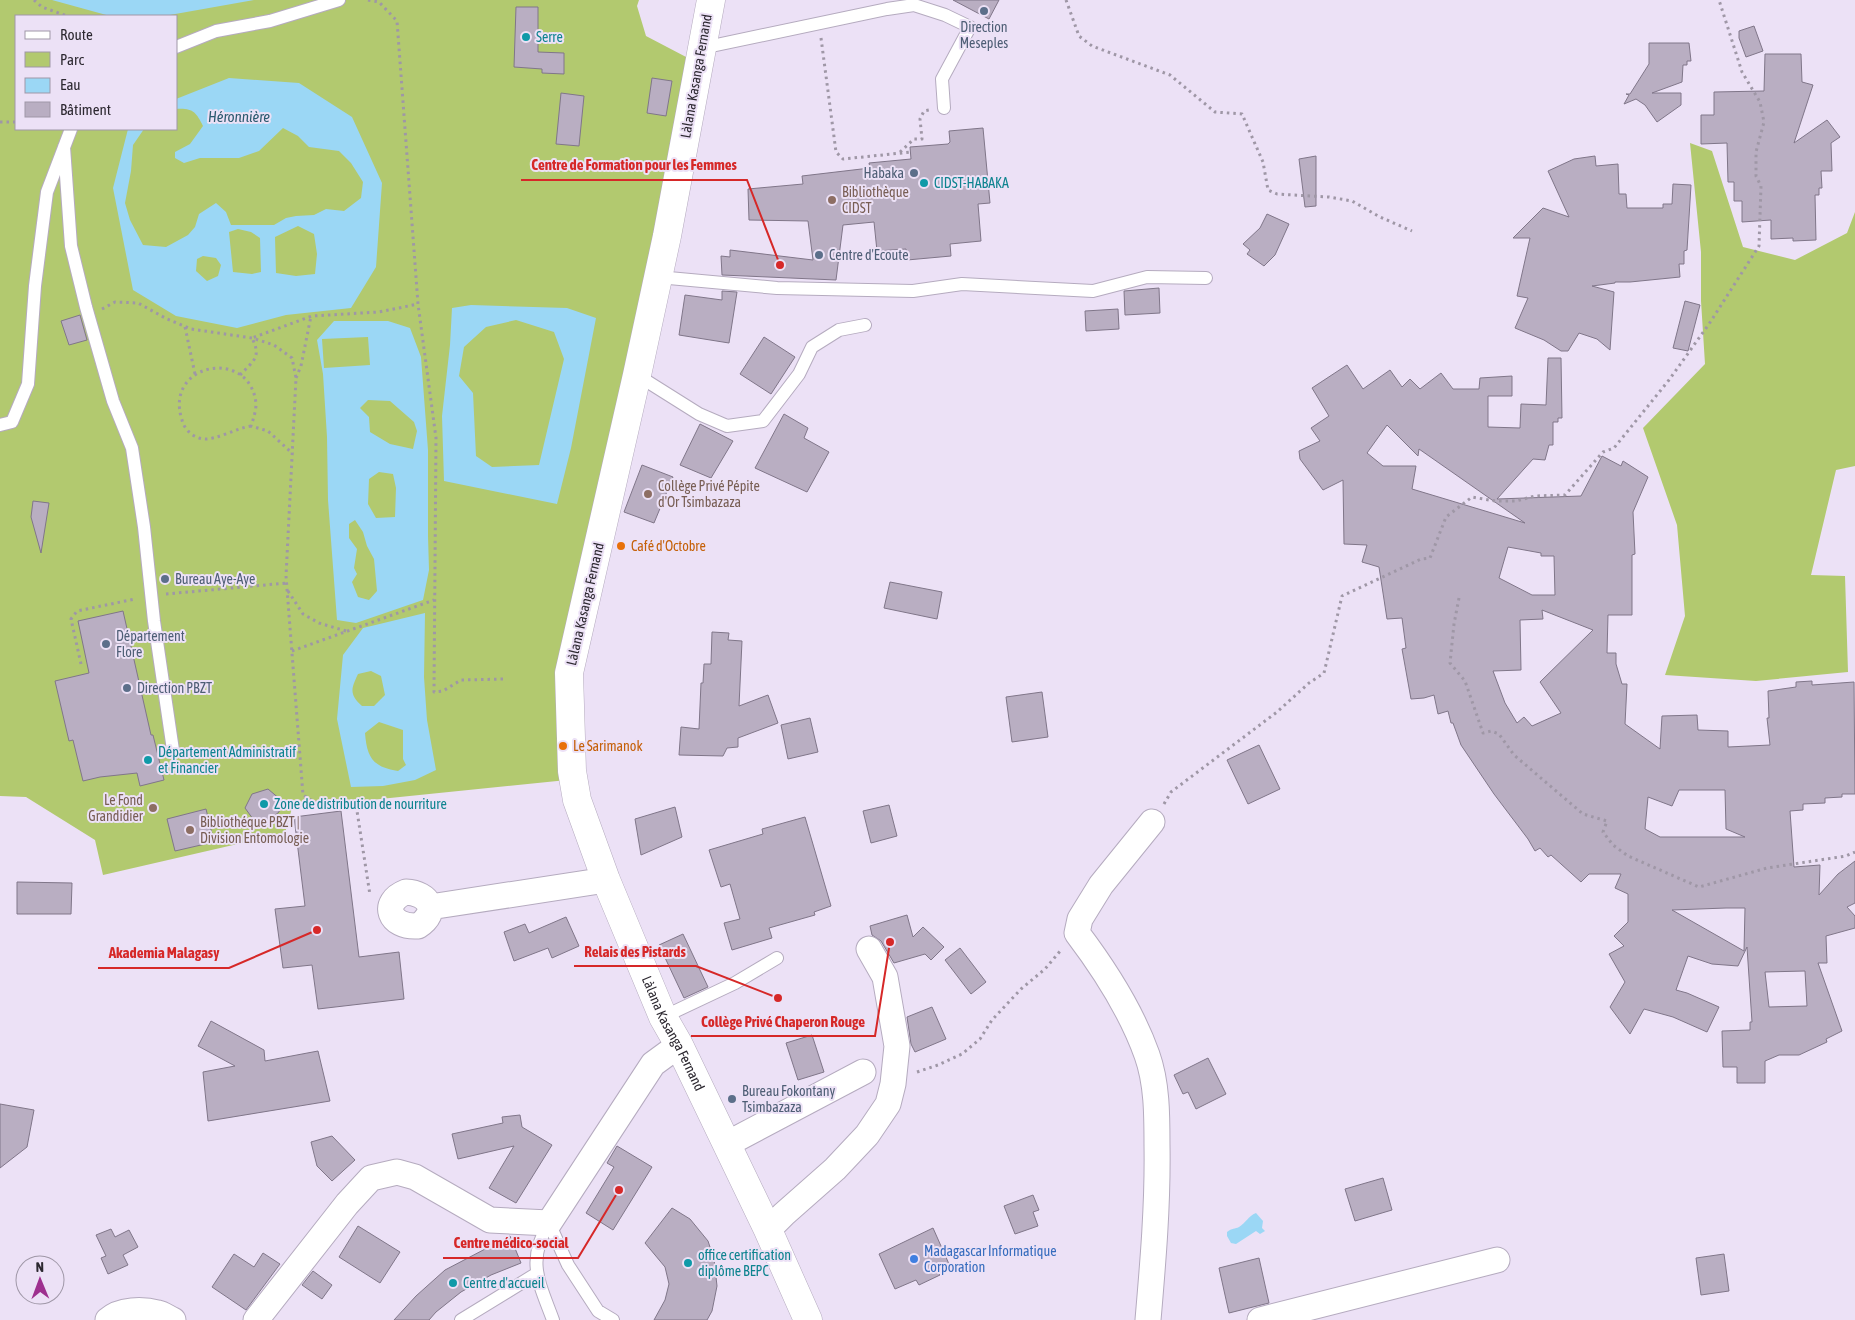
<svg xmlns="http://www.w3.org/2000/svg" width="1855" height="1320" viewBox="0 0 1855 1320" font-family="'Asap Condensed',sans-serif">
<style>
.green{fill:#b2c96f;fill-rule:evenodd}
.water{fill:#9bd7f5;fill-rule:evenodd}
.building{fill:#b9aec2;stroke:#807689;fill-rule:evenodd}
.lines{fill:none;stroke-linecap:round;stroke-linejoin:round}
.lane-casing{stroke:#b5abbf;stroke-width:14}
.street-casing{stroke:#b5abbf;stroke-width:27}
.secondary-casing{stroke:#b5abbf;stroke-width:29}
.path{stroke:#9f97a6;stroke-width:3;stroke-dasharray:2.5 4;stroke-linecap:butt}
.lane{stroke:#fff;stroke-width:12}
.street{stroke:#fff;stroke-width:25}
.secondary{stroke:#fff;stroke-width:28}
.service-dot{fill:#5c6f8a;stroke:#ece1f6;stroke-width:2}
.culture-dot{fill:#0f9aa8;stroke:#ece1f6;stroke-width:2}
.education-dot{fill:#8d6e63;stroke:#ece1f6;stroke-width:2}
.food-dot{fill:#e8710a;stroke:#ece1f6;stroke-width:2}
.shop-dot{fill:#3f7fe0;stroke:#ece1f6;stroke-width:2}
.labels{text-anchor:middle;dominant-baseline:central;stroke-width:4;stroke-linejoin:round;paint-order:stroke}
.service-label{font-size:14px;fill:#4e5e75;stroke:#ece1f6;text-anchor:start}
.culture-label{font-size:14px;fill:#0d838f;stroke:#ece1f6;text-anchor:start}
.street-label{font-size:14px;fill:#2c2830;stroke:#ece1f6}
.education-label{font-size:14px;fill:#785e54;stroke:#ece1f6;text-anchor:start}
.food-label{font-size:14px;fill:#c56008;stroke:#ece1f6;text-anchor:start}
.shop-label{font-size:14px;fill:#366cbe;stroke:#ece1f6;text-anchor:start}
.water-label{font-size:15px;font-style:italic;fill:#2b5a6f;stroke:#ece1f6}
.leader{fill:none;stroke:#d62828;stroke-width:2}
.callout-dot{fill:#d62828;stroke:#ece1f6;stroke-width:2}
.callout-label{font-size:15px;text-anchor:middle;font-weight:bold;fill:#d62828;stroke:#ece1f6;stroke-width:4;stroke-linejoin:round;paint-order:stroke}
</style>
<rect width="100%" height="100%" fill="#ece1f6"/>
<!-- green -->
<path class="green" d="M0,0H639L637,6L646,36L688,58L641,314L585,551L567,780L292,808L285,833L103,875L95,840L26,797L0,796ZM16,16H176V129H16Z
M1690,143L1712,151L1743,247L1795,260L1847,233L1855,212V466L1836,470L1811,575L1845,576L1848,672L1756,681L1665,675L1685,616L1677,525L1643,428L1705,364L1701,301V252Z"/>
<!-- water -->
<path class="water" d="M52,0H254L164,16H110Z
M229,78L299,83L352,117L382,183L376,267L351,308L286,315L237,328L176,316L133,290L113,188L128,129H144L133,145L131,171L125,203L130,220L143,245L166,247L188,235L195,227L199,214L216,203L226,212L231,225H274L286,218L296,216L314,215L326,209L344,211L361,198L363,182L351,163L339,151L309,147L298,136L283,128L259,151L239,158H200L184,163L175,158V152L190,144L203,126C196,112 193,108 176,109V99ZM298,226L314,234L317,254L315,274L296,276L276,273L275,237ZM238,229L251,232L260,238L261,272L252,274L233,272L229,232ZM203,256L216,258L221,265L218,276L207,281L196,271L197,259Z
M471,305L567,308L596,318L571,448L557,504L444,481L442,416L450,345L452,308ZM516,320L554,332L564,359L539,465L492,467L476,456L473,393L459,376L464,347L486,327Z
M334,321H388L410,328L421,357L428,450V536L429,570L423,600L356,623L337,620L328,500L327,437L323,374L317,340ZM368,337L370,365L324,368L322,339ZM368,400L390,401L414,422L417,431L413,449L390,444L370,432L369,417L360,408ZM379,472L393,474L396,488L395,517L376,518L368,504L369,479ZM355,520L363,532L367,546L374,559L377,591L369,600L358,597L352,582L357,574L354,568L357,549L349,538V524Z
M425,613L424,677L427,720L436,770L415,780L383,786L351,787L337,719L343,655L363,628ZM371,671L381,676L385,695L374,706H362C349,694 351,689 358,674ZM379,722L403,730V759L406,765L398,771C373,767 367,758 365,733Z
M1256,1213L1263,1221L1262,1228L1265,1231L1260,1234L1256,1231L1236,1244L1231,1243L1227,1236V1232C1232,1228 1235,1229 1239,1227C1246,1223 1248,1216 1256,1213Z"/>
<!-- building -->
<path class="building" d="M953,0H999L989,19Z
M516,7H538V52L564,53V74L542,73V69L514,67Z
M1754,26L1763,51L1746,57L1739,38V31Z
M1649,43H1689L1691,61H1687V65H1683L1682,82L1652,93H1681V105L1657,122L1645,105L1636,99L1624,104L1629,95L1626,94H1630L1649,64Z
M1765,54H1801L1802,82L1813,85L1794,143L1827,120L1840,137L1831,143L1832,171H1821L1822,188H1819V195H1815L1816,240L1793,241V238L1771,239V220L1742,222V201H1734V182H1728L1727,143L1701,144V115H1714V92L1764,91Z
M652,78L672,81L666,116L647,113Z
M561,93L584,96L579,146L556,144Z
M983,128L990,203L978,204L981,241L950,244L951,256L907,260L906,249L877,251L874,222L843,225L836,280L722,275L721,256L730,257V250L813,260L808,221L749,220L748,189L803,184L802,176L870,168L869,163L911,159L910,147L948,144L950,142L949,131Z
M1316,156V206L1305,207L1299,159Z
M1595,156L1596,166L1618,164L1619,194H1626L1627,208H1663V204H1672L1673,184L1691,185L1687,250L1684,251V264H1679L1680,277L1630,282H1615V283L1592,286L1614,292L1610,350L1597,339L1579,333L1568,351H1561L1544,340L1515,328L1528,298L1517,296L1530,238H1513L1543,208L1569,217L1548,171L1574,159Z
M1267,214L1289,224L1275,255L1264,266L1247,254L1250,250L1243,244L1260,228Z
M1159,288L1160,313L1125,315L1124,291Z
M722,291L737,292L729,343L679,335L685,295L722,300Z
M1685,301L1700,305L1688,351L1673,348Z
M1118,309L1119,329L1086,331L1085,311Z
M80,315L87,340L69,345L61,321Z
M764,337L795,357L771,394L740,374Z
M1548,358H1561L1562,418H1558V422H1553V445H1549L1545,460L1533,459L1497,499L1581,496L1602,456L1621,466L1623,461L1648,477L1633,512L1635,554L1632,555V615H1608L1607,653H1616V664L1622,684H1627L1625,724L1660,749L1662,716L1697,715L1698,730L1728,731V747L1770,745L1767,718H1769L1768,691L1796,687V682L1812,681V685L1854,682L1855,794H1842V797L1825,798V803L1803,804V810L1790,811L1794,867L1820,865L1819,895L1838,874L1855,861V903L1847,907L1855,916V928L1826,936L1827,963H1818L1842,1031L1826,1039L1827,1042L1799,1055H1779L1765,1061V1083H1737V1067H1723L1722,1031L1750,1030V1022H1752L1747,947L1738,966L1712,964L1688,956L1676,990L1687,993L1719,1007L1707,1032L1673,1017L1644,1009L1630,1034L1610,1007L1625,982L1609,954L1624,946L1614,936L1628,922V894L1615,888L1621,874H1589L1581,882L1551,855L1548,857L1540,848L1535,851L1528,839L1494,794L1461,745L1453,723H1451L1448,711L1438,714L1434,695L1424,698L1411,699L1402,649L1406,648L1402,618L1387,619L1379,567L1362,562L1367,545L1344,544L1343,480L1323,490L1300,459L1299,451L1320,441L1311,428L1329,416L1312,388L1347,365L1363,389L1390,370L1402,387L1410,379L1420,389L1441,373L1453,389H1479L1480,378L1512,376V396H1488V427L1520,428L1521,404L1546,405ZM1387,425L1418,456L1419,449L1525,523L1412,489L1416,466H1383L1367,453ZM1508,547L1541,553V556H1554L1555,595H1532L1499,578ZM1542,610L1593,630L1540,682L1561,713L1532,726L1524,717L1517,723L1505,703L1493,671L1521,670L1520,620L1543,619ZM1679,790H1725L1726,829L1745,837H1660L1645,829L1648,797L1672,806ZM1745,908L1744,951L1672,910L1726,908ZM1805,971L1807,1006L1769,1007L1765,972Z
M784,414L808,428L804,438L829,452L807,492L755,468Z
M700,424L733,441L711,478L680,465Z
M642,465L673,477L654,523L624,512Z
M33,501L49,503L41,553L31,517Z
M890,582L942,592L937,619L884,608Z
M123,611L151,735H153L164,780L140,786L137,773L100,777L83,781L73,740L69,741L55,681L89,673L78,621Z
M712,632L729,633L728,640L742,641L739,706L768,695L778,723L738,738V747L727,748L723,756L679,755L681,727L699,729L701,683H703L704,664H711Z
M1042,692L1048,737L1012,742L1006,697Z
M810,718L818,752L788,759L781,725Z
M1259,745L1280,789L1248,804L1227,760Z
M268,789L281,800L279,812L268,821L253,819L245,808L252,794Z
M889,805L897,836L871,843L863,811Z
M675,807L682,837L641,855L635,819Z
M206,809L214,842L175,851L167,819Z
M341,811L359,957L399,952L404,999L318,1009L312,965L283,968L275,909L305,906L294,817Z
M805,817L831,906L814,912L815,915L769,928L772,938L732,950L724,923L740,919L730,884L721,887L709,850L763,834L762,829Z
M17,882L72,883L71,914H17Z
M907,915L913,937L923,927L944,947L931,960L925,954L894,963L881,941L872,935L870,926Z
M566,917L579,946L552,958L548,948L514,961L504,932L525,924L529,933Z
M683,934L708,987L684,998L659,945Z
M960,948L986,982L971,994L945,960Z
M932,1007L946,1039L915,1052L911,1044L907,1017Z
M211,1021L264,1050L265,1061L318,1051L330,1101L208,1121L203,1072L235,1066L198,1046Z
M812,1035L824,1072L798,1080L786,1043Z
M1208,1058L1226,1094L1196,1109L1188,1092L1183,1094L1174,1075Z
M0,1104L34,1110L27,1147L0,1168Z
M520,1115L522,1127L552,1145L516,1203L489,1188L514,1146L458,1159L452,1134L503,1123L502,1117Z
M332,1136L355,1160L332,1181L317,1166L311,1142Z
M617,1146L652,1167L613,1230L586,1213L614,1167L607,1163Z
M1383,1178L1392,1210L1355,1221L1345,1189Z
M1033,1195L1039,1210L1033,1212L1038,1226L1015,1234L1004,1206Z
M672,1208L690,1219L708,1241L714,1259L717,1286L712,1311L707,1320H654L665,1300L669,1284L665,1267L645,1243Z
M358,1226L400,1252L380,1283L339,1257Z
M933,1228L949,1264L938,1269L940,1275L919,1285L916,1280L895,1289L879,1254Z
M111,1229L115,1237L129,1230L138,1247L123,1255L128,1265L108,1274L101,1258L106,1256L96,1235Z
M510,1236L521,1263L491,1275L461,1292L436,1312L429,1320H394L416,1296L445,1270Z
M263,1253L280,1264L246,1310L212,1287L234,1254L254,1267Z
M1724,1254L1729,1291L1701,1295L1696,1258Z
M1259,1258L1269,1303L1229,1313L1219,1268Z
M313,1271L332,1285L322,1299L302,1285Z"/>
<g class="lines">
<defs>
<path id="lane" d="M176,47L216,31L270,21L339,0
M702,48L887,9L914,5L945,15L970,27L942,79L944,108
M64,147L71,246L86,307L113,401L132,448L144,527L154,621L173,750
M658,277L777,288L913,291L962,284L1093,291L1147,277L1206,278
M637,375L699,414L727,426L763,421L799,374L812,347L839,330L865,325
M0,425L12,422L28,384L35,286L47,192L71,129
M663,1017L735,983L777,958
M549,1223L568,1265L598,1311L613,1320
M549,1223C526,1261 539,1282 553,1320
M461,1320L536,1274"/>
<path id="street" d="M406,892C429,893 440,912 418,926C389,928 380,902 406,892Z
M430,907L606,880
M727,1144L863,1072
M768,1230L784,1214L835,1169L867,1135L888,1104L893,1084L897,1046L885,977L869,949
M108,1320C120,1309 143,1309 158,1313C163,1314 168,1318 173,1320
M256,1320L347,1204L371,1178L397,1172L415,1177L490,1220L549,1223L653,1064L679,1045
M1148,1320C1153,1262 1158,1203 1157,1145C1157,1115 1157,1083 1147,1055C1131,1010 1105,970 1077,933L1080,919L1101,885L1152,822
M1260,1320L1497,1260"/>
<g id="secondary">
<path id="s1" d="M711,0L667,236L637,375L569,673L572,771L577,800L606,880L663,1017L679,1045L768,1230L808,1320"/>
</g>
</defs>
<!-- lane casing -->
<use href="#lane" class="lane-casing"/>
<!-- street casing -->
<use href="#street" class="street-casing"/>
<!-- secondary casing -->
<use href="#secondary" class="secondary-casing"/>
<!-- path -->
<path class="path" d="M34,0L42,7L67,16
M368,0L379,2L397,21L418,304L436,438L434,692L443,691L461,680L504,679
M1066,0L1079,36L1092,46L1170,75L1215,112L1242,114L1263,162L1268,190L1277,194L1329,197L1352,201L1380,217L1412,231
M821,38L836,152L843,159L911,152
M0,122H16
M900,152L914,139H922L920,119L924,111L929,110
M102,309L115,302L138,303L167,319L191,329L252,338L274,345L292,358L296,378L286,576L303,795L314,802L348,804L357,811L370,895
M185,327L195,374
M240,375C253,361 262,358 252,338L312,316L379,312L418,304
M296,378L301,366L311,316
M251,426C237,428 216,440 204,439C193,438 184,429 182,420C163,362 251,347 256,404C256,411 253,420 251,426L268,431L293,454
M288,591L303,614L319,623L346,631
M166,594L287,583
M1459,598L1454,624L1450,663L1465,681L1483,733L1491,731L1499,734L1514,755L1583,814L1607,821L1603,832L1613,845L1628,856L1699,887L1767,868L1846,856L1855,852
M292,651L434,600
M81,664L71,619L77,611L135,599
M1164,804L1171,792L1277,712L1309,683L1324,673L1342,596L1421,559L1430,558L1446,517L1472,497L1495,501H1516L1535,496L1565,495L1603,452L1614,448L1669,380L1709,324L1759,246L1761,186L1756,176V152L1764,122L1760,102L1742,72L1719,0
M917,1072L938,1065L962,1054L980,1039L992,1020L1021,989L1045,969L1061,950"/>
<!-- lane -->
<use href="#lane" class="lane"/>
<!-- street -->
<use href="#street" class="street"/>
<!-- secondary -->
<use href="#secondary" class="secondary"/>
</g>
<!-- markers -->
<g class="service-dot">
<circle cx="984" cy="11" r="5"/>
<circle cx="914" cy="173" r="5"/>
<circle cx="819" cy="255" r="5"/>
<circle cx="165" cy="579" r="5"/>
<circle cx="106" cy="644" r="5"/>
<circle cx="127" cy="688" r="5"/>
<circle cx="732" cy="1099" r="5"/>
</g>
<g class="culture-dot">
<circle cx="526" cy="37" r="5"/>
<circle cx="924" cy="183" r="5"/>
<circle cx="148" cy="760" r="5"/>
<circle cx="264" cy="804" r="5"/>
<circle cx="688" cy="1263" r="5"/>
<circle cx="453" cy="1283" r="5"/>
</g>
<g class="education-dot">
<circle cx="832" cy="200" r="5"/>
<circle cx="648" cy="494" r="5"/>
<circle cx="153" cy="808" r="5"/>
<circle cx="190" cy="830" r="5"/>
</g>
<g class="food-dot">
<circle cx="621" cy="546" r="5"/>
<circle cx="563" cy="746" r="5"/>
</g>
<circle class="shop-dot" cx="914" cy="1259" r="5"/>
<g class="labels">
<!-- service labels -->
<g class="service-label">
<text x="984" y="27" text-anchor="middle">Direction<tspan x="984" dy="16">Meseples</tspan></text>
<text x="904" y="173" text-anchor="end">Habaka</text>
<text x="829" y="255">Centre d'Ecoute</text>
<text x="175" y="579">Bureau Aye-Aye</text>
<text x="116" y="636">Département<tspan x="116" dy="16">Flore</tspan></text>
<text x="137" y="688">Direction PBZT</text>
<text x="742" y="1091">Bureau Fokontany<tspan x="742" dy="16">Tsimbazaza</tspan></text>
</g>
<!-- culture labels -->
<g class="culture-label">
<text x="536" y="37">Serre</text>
<text x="934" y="183">CIDST-HABAKA</text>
<text x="158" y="752">Département Administratif<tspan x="158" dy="16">et Financier</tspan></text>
<text x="274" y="804">Zone de distribution de nourriture</text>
<text x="698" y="1255">office certification<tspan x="698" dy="16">diplôme BEPC</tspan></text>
<text x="463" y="1283">Centre d'accueil</text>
</g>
<!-- street labels -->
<g class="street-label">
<text transform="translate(696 76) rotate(-80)">Làlana Kasanga Fernand</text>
<text transform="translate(585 604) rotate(-77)">Làlana Kasanga Fernand</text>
<text stroke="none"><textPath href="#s1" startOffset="1068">Làlana Kasanga Fernand</textPath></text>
</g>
<!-- education labels -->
<g class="education-label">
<text x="842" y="192">Bibliothèque<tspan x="842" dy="16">CIDST</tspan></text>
<text x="658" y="486">Collège Privé Pépite<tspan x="658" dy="16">d'Or Tsimbazaza</tspan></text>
<text x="143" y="800" text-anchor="end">Le Fond<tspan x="143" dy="16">Grandidier</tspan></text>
<text x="200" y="822">Bibliothéque PBZT |<tspan x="200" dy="16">Division Entomologie</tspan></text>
</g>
<!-- food labels -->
<g class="food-label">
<text x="631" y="546">Café d'Octobre</text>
<text x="573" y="746">Le Sarimanok</text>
</g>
<!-- shop labels -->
<g class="shop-label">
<text x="924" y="1251">Madagascar Informatique<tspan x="924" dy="16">Corporation</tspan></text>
</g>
<!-- water labels -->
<g class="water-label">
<text x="239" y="116">Héronnière</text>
</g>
</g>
<!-- callouts -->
<path class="leader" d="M780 265L747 180H521M778 998L696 966H574M317 930L229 968H98M890 942L875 1036H691M619 1190L578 1258H443"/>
<g class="callout-dot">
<circle cx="780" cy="265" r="5"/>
<circle cx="778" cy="998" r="5"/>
<circle cx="317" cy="930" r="5"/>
<circle cx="890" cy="942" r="5"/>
<circle cx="619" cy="1190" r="5"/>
</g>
<g class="callout-label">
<text x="634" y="170">Centre de Formation pour les Femmes</text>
<text x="635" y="957">Relais des Pistards</text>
<text x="164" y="958">Akademia Malagasy</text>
<text x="783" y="1027">Collège Privé Chaperon Rouge</text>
<text x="511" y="1248">Centre médico-social</text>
</g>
<!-- legend -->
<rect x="15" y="15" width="162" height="115" fill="#ece1f6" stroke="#9f97a7"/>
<rect x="25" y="31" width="25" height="8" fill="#ffffff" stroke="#9f97a7"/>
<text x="60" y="40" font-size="15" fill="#2c2830">Route</text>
<rect x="25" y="52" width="25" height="15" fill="#b2c96f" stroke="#9f97a7"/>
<text x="60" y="65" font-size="15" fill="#2c2830">Parc</text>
<rect x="25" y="78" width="25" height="15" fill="#9bd7f5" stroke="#9f97a7"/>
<text x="60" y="90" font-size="15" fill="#2c2830">Eau</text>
<rect x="25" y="102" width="25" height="15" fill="#b9aec2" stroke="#9f97a7"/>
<text x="60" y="115" font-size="15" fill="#2c2830">Bâtiment</text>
<!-- north arrow -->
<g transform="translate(40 1280) rotate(359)"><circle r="24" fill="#ece1f6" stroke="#9f97a7"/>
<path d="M0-4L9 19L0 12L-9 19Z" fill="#9e308f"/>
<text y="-8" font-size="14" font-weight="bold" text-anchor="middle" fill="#2c2830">N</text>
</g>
</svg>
